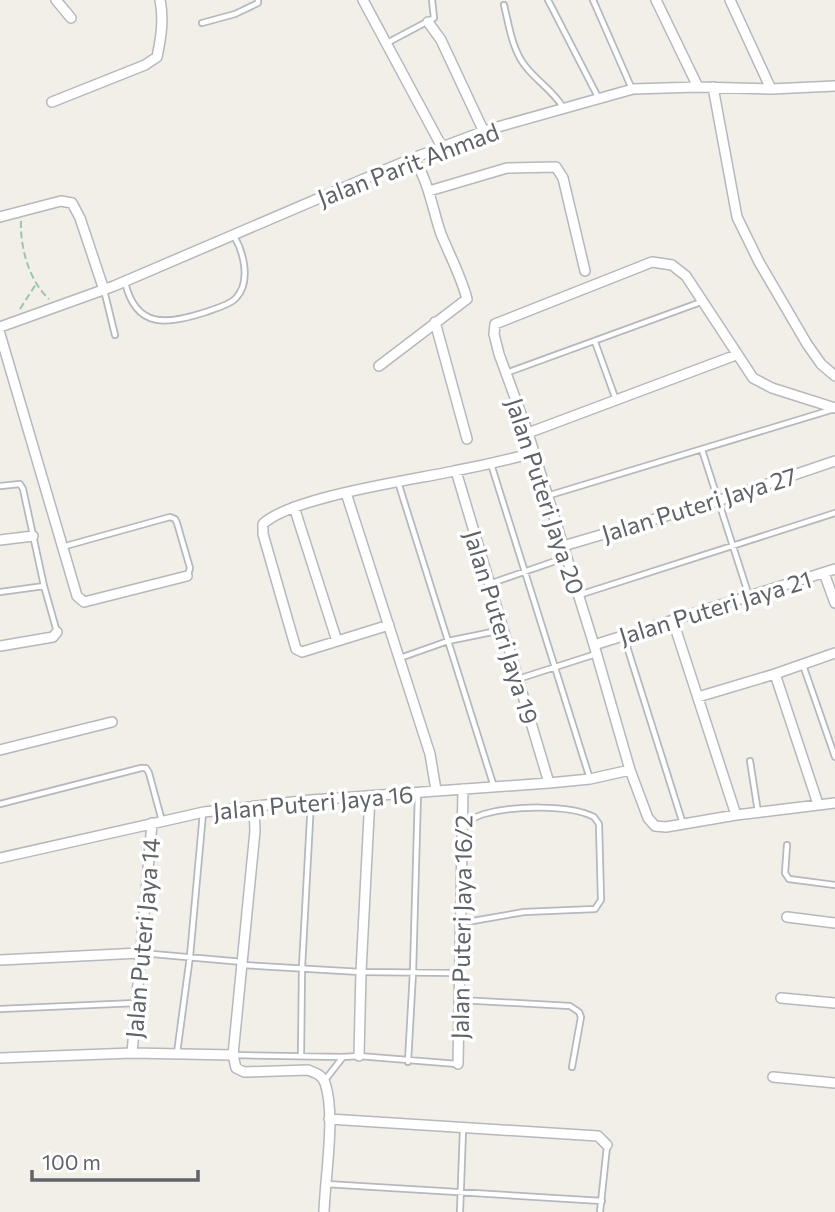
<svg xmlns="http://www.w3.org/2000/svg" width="835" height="1212" viewBox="0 0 835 1212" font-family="Commissioner,sans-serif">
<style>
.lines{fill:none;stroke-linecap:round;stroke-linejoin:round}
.lane-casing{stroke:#b5b8bc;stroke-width:8}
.street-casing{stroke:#b5b8bc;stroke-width:12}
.path{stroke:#9cc7a9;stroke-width:2;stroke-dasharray:7 3.5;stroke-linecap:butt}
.lane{stroke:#fff;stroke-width:4.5}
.street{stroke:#fff;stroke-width:9}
.labels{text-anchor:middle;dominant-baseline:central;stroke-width:7;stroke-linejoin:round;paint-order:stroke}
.street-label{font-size:24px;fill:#5f6368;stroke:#fff}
</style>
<rect width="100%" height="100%" fill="#f1efe8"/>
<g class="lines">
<defs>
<path id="lane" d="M548,0L599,99
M593,0L632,89
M504,5C509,25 512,50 526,67C538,82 552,90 563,107
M202,23L235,14L258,3V0
M387,43L434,18L432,0
M125,282C136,330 168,324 206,312C214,309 230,305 236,298C251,282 244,253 234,236
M104,290L115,335
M595,342L616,400
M506,373L701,302
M702,450L749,596
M491,464L590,779
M398,482L494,787
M0,486L20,484L23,489L44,586L57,632
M547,496L834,409
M62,547L170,517L175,519L177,523L190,568L188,575
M489,584L567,557
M0,592L44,586
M579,595L835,513
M624,637L683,824
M400,658L448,641L502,630
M803,665L835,757
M518,679L596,654
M750,761L758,812
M0,804L141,768H146L149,773L162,821
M787,845L785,873L789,879L835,885
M461,923L524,912L595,909L601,900L599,824L594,817C569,804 512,806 484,814C477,816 470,820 463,823
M141,953L243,962
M243,965L361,972L458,973
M460,1000L570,1006L579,1012L581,1017L572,1067
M0,1009L136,1003
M177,1053L190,956L203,813
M233,1055L343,1057L359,1056L457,1064
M301,1055L302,967L311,801
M408,1062L413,972L418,793
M325,1080L343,1057
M326,1184L602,1201
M460,1212L463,1129
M600,1212L607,1146"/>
<path id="street" d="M56,0L71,18
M363,0L442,147
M656,0L698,87
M730,0L771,89
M428,22L441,40L484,132
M713,87L737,217L759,262L807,344L821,364L835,376
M52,102L145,65L157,57C161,38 164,19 160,0
M429,191L507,168L556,167L563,178L585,271
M0,217L61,201L72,203L80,218L104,290
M435,322L467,439
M0,327L114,286L413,158L487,130L633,89L698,87L771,89L835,86
M0,334L77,596L84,602L187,576
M379,366L467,299C461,276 450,256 441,234C432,208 429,181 413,158
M835,408L772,388L753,378L686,276L672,265L652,262L495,324L494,334L499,354L528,433L594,645L630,770L648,818L655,826L666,827L736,815L835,803
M528,433L736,355
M456,471L549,783
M346,493L430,754L436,790
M294,507L337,641
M0,540L33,536
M563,546L717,501L835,461
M824,573L835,603
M673,621L736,815
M389,625L302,652L296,649L263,534V524C291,497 412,480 454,471C481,466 507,460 533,453
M594,645L835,569
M0,646L53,637L57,632
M775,674L818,804
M698,697L775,674L835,653
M0,750L112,722
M254,806L255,831L233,1055L236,1068L244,1072L308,1070C316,1073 322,1075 325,1083C336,1115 325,1177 324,1212
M0,858L204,812L311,800L549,783L590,779L630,770
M787,917L835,923
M0,960L140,953
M781,998L835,1003
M132,1053L152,823
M359,1056L361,972L370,796
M0,1058L132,1053L233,1055
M458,1064L463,789
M773,1077L835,1083
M329,1119L598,1136L607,1145"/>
</defs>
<!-- lane casing -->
<use href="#lane" class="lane-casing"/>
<!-- street casing -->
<use href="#street" class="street-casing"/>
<!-- path -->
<path class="path" d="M21,221C20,247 29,281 49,299
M20,309L36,284"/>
<!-- lane -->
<use href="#lane" class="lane"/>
<!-- street -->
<use href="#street" class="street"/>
</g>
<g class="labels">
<!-- street labels -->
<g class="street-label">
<text transform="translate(408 164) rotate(-21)">Jalan Parit Ahmad</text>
<text transform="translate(546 496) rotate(72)">Jalan Puteri Jaya 20</text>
<text transform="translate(699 504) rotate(-17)">Jalan Puteri Jaya 27</text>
<text transform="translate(715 607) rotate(-17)">Jalan Puteri Jaya 21</text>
<text transform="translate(502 627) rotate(73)">Jalan Puteri Jaya 19</text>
<text transform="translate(313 802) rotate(-5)">Jalan Puteri Jaya 16</text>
<text transform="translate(461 927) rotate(-89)">Jalan Puteri Jaya 16/2</text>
<text transform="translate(142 938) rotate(-85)">Jalan Puteri Jaya 14</text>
</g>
</g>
<!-- scale -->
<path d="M32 1170v10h166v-10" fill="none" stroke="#5f6368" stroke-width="3.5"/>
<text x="42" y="1170" font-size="21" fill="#5f6368" stroke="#ffffff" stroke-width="5" paint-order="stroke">100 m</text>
</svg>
